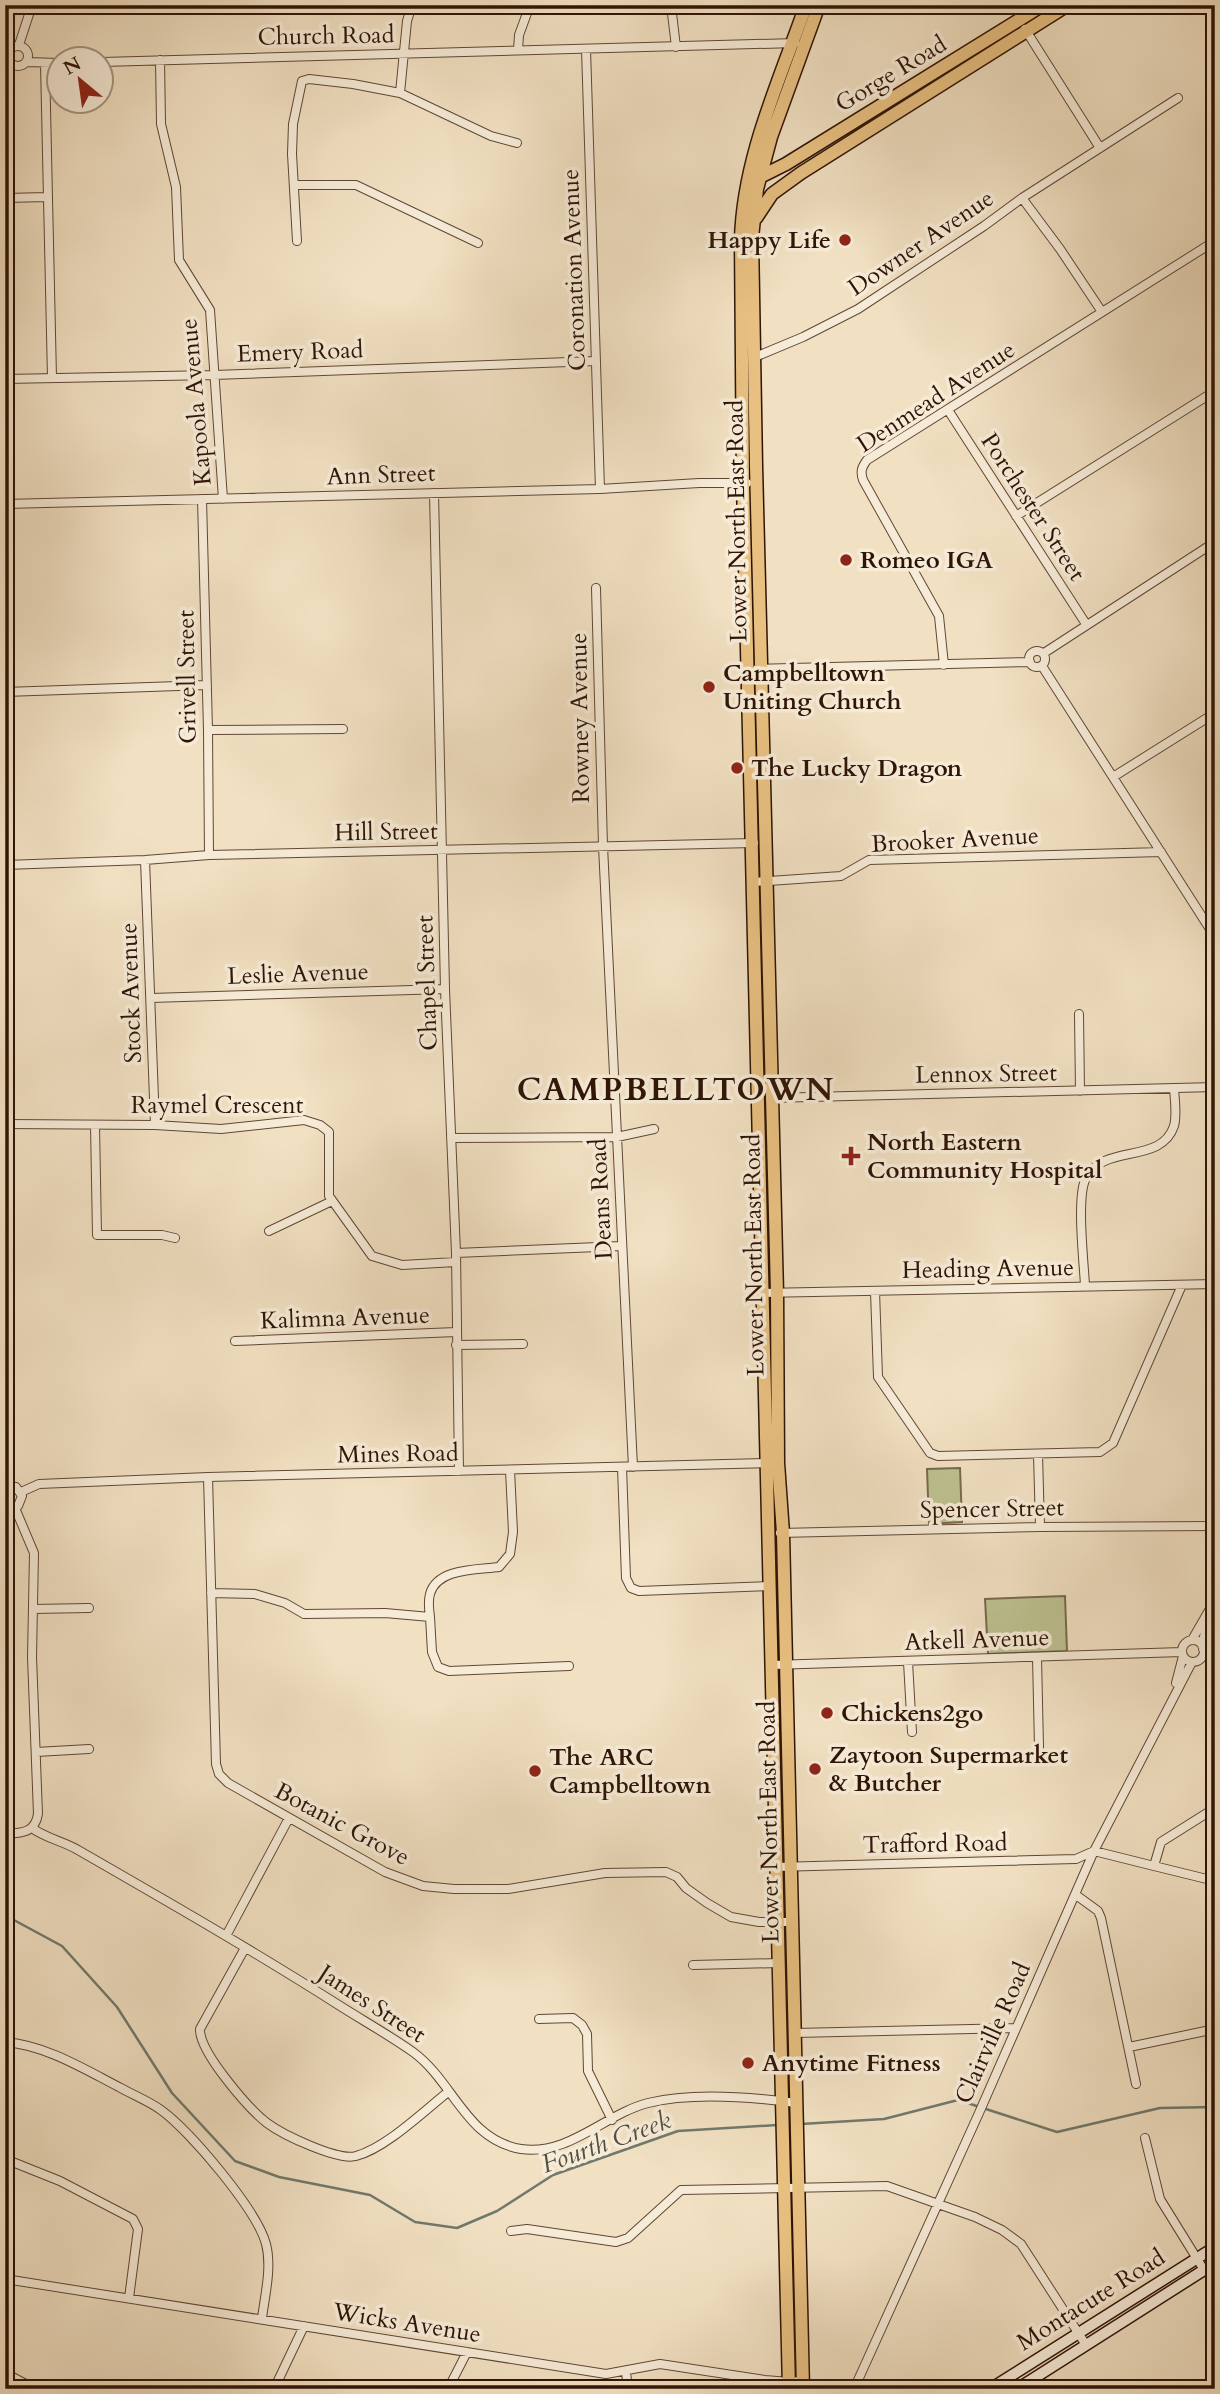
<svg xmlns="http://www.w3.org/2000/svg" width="1220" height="2394" viewBox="0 0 1220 2394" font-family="Cardo,serif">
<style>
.green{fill:#bdc191;stroke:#766a4c;stroke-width:2}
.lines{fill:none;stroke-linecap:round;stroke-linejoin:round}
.stream{stroke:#70796d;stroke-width:2.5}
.street-casing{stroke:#604735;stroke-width:10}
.secondary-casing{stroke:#2f1406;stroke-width:13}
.primary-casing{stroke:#2f1406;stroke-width:15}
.street{stroke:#f6ebd7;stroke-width:8}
.secondary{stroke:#f6ebd7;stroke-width:10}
.primary{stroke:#e8c081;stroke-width:12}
.poi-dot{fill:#8f2418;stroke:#f6ebd7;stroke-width:2.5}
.labels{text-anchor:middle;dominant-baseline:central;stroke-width:7;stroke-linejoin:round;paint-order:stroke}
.street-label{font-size:24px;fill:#2f1406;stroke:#f6ebd7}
.poi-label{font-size:24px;font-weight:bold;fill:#2f1406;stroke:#f6ebd7;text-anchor:start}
.water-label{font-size:26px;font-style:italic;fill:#554f42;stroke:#f6ebd7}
.district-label{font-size:32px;font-weight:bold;letter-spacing:2px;fill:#2f1406;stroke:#f6ebd7}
</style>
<rect width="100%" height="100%" fill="#f1e0c2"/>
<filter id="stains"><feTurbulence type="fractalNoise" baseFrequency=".00286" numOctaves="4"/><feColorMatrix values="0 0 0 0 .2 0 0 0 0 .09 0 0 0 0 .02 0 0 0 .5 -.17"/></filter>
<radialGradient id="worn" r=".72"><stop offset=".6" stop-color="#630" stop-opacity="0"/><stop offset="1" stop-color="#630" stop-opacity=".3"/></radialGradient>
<!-- green -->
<path class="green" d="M960,1468L962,1522L929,1524L927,1469Z
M1065,1596L1067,1651L988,1654L985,1599Z"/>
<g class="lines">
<!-- stream -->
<path class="stream" d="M5,1920L12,1919L62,1946L117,2007L172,2093L235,2161L279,2177L370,2195L415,2222L457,2228L497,2211L553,2175L678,2131L777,2125
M801,2124L884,2119L958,2100L1057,2132L1160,2108L1215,2107"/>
<defs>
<path id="street" d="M671,5L676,47
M1025,29L1100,148
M19,45L32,5
M8 56a10 10 0 1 1 20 0a10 10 0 1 1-20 0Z
M586,49L600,489
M518,50L519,35L530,5
M160,60L161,124L176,187L179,260L210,310L223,499
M26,62L60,63
M102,62L795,43
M45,63L52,378
M400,93L491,136L517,143
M295,185H356L478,243
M5,198L47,197
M1022,198L1060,249L1102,312
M297,241L292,154L293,124L302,81L309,79L353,84L400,93L407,21L412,5
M755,357L803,337L858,309L984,226L1022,198L1178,98
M5,379L214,375L596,361
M948,410L1086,624
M434,493L445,989L456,1253L459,1471
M202,499L208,730L209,855
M5,504L600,489L699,483H747
M1016,516L1215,391
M596,588L603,846L633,1467
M1029 659a8 8 0 1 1 16 0a8 8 0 1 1-16 0Z
M1044,653L1215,542
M944,665L939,616L863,480C860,471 862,467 867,460L1215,241
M1042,666L1215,937
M757,669L1030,662
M5,692L207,685
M208,730L343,729
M1113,777L1215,713
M145,860L155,1125
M5,865L145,860L209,855L754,843
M754,882L841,876L869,860L1161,852
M151,998L445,989
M1079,1014L1080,1091
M770,1098L1215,1087
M5,1124L155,1125L221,1129L304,1120L320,1125L329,1132V1196L372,1256L402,1265L456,1262
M95,1125L97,1235H162L175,1238
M451,1138L617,1137L654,1129
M269,1231L332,1201
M456,1253L622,1246
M1085,1286C1084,1263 1076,1196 1086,1178C1104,1143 1161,1165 1174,1126C1177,1115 1175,1101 1174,1089
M875,1291L878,1377L930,1453L938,1456L1100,1452L1113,1443L1182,1285
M762,1293L1215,1284
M235,1341L456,1332
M456,1345L523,1344
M1038,1454L1040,1527
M622,1467L626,1578L631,1588L639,1591L771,1586
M208,1477L216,1764L219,1774L228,1783L385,1872L423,1886L454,1889H508L605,1873L666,1872L677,1877L686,1888L707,1903L731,1917L759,1922H792
M5,1486L16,1487L22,1496L18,1506L11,1509L5,1508
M21,1492L39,1484L208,1477L769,1463
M780,1533L1040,1527L1215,1526
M211,1593L255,1594L285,1603L304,1614L385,1613L430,1617L432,1652L438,1667L449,1671L569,1666
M33,1609L89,1608
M430,1617C429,1610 428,1601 430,1594C437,1568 477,1570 499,1567L510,1554L513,1532L510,1470
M1192,1640L1215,1600
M1182 1651a11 11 0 1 1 22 0a11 11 0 1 1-22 0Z
M1202,1645L1208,1620
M1203,1649H1215
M1037,1657L1039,1747
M908,1662L912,1732
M772,1665L1182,1652
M1176,1683L1183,1656
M36,1752L89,1749
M32,1828C45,1838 63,1841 78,1850C165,1900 252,1950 337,2004C362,2020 389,2035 413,2052C454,2082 466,2140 521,2149C569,2156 605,2114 648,2103C692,2092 752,2097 796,2103
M5,1834C22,1833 35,1833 38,1814L32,1657L34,1553L15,1508
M1154,1866L1215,1881
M776,1867L1076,1859L1094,1851L1154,1866L1161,1842L1215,1808
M1076,1895L1098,1911L1101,1918L1136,2084
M226,1936L289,1818
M245,1948L200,2029C199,2052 249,2109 267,2123C283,2135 338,2161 356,2156C386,2148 424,2111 448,2092
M693,1965L778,1963
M539,2019L573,2018L582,2025L587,2034L588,2071L612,2120
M795,2033L1016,2028
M5,2042C45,2045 84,2069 119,2087C133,2095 149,2101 161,2110C190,2131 257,2210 266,2244C272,2267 265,2295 262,2318
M1129,2047L1215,2029
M1145,2138L1160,2199L1204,2270
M5,2159L60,2181L133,2219L138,2229L129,2298
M511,2231L527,2229L616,2242L628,2238L681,2190L887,2186L975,2217L1002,2230L1021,2244L1086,2345
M5,2279L606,2374L660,2364L765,2380L789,2382L803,2381
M626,2372L628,2389
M5,2373L35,2389
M274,2389L304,2326
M448,2389L467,2352
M854,2389L979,2113L1094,1851L1192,1662"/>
<path id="secondary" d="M990,2389L1215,2247
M1017,2389L1215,2263"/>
<path id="primary" d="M760,177L786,164L1043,5
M756,218L772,194L801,173L1068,5
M789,2389L743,483L741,240C743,158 779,82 806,5
M803,2389L783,1533L778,1463L777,1293L756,466L752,238L757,189L771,137L819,5"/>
</defs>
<!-- street casing -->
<use href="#street" class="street-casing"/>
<!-- secondary casing -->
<use href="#secondary" class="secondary-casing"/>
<!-- primary casing -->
<use href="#primary" class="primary-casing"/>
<!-- street -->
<use href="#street" class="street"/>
<!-- secondary -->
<use href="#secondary" class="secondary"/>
<!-- primary -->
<use href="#primary" class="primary"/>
</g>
<!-- markers -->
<g class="poi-dot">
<circle cx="845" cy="240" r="7"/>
<circle cx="846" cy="560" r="7"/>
<circle cx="709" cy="687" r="7"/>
<circle cx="737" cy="768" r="7"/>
<path d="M847.5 1145.5h7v7h7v7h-7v7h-7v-7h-7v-7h7z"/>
<circle cx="827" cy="1713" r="7"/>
<circle cx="815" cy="1769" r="7"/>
<circle cx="535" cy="1771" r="7"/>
<circle cx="748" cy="2063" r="7"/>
</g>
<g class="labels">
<!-- street labels -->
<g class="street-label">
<text transform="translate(326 36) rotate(-1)">Church Road</text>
<text transform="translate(891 74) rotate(-31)">Gorge Road</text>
<text transform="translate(921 243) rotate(-34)">Downer Avenue</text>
<text transform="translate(574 270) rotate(-92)">Coronation Avenue</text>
<text transform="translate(300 352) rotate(-2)">Emery Road</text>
<text transform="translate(936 397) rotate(-33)">Denmead Avenue</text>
<text transform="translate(196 402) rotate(-95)">Kapoola Avenue</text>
<text transform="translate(381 475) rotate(-2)">Ann Street</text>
<text transform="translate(1033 507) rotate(57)">Porchester Street</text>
<text transform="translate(737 521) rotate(-91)">Lower North East Road</text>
<text transform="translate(187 677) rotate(-91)">Grivell Street</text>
<text transform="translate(580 718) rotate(-91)">Rowney Avenue</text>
<text transform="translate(386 832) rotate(-1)">Hill Street</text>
<text transform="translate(955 840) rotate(-3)">Brooker Avenue</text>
<text transform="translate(298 974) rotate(-2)">Leslie Avenue</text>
<text transform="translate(427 983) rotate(-92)">Chapel Street</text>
<text transform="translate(131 993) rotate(-92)">Stock Avenue</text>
<text transform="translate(986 1074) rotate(-1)">Lennox Street</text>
<text x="217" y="1105">Raymel Crescent</text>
<text transform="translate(601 1199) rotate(-93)">Deans Road</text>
<text transform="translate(754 1255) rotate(-91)">Lower North East Road</text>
<text transform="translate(988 1269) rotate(-1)">Heading Avenue</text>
<text transform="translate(345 1318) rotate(-2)">Kalimna Avenue</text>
<text transform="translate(398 1454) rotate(-1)">Mines Road</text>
<text transform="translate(992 1509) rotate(-1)">Spencer Street</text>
<text transform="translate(977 1640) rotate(-2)">Atkell Avenue</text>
<text transform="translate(769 1822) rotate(-91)">Lower North East Road</text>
<text transform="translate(342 1824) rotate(28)">Botanic Grove</text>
<text transform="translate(935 1844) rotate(-1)">Trafford Road</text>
<text transform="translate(372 2004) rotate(33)">James Street</text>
<text transform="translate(993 2033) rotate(-66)">Clairville Road</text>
<text transform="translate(1091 2300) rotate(-32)">Montacute Road</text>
<text transform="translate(407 2323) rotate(9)">Wicks Avenue</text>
</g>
<!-- poi labels -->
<g class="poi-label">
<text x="831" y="240" text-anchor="end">Happy Life</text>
<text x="860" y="560">Romeo IGA</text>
<text x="723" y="673">Campbelltown<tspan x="723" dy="28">Uniting Church</tspan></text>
<text x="751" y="768">The Lucky Dragon</text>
<text x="867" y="1142">North Eastern<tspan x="867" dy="28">Community Hospital</tspan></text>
<text x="841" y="1713">Chickens2go</text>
<text x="829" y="1755">Zaytoon Supermarket<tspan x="829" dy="28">&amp; Butcher</tspan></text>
<text x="549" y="1757">The ARC<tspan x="549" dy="28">Campbelltown</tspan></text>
<text x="762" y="2063">Anytime Fitness</text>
</g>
<!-- water labels -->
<g class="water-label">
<text transform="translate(606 2142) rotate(-20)">Fourth Creek</text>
</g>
<!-- district labels -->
<g class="district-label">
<text x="676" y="1090">CAMPBELLTOWN</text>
</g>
</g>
<!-- margin -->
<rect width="1220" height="2394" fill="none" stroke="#f1e0c2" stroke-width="28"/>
<rect x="7" y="7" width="1206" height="2380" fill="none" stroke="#2f1406" stroke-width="3.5"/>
<rect x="14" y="14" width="1192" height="2366" fill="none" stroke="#2f1406" stroke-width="2"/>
<!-- north arrow -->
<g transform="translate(80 80) rotate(331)"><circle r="33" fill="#f6ebd7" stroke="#a69583" stroke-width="2"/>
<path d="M0-5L12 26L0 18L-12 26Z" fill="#8f2418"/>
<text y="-10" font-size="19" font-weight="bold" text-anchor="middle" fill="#2f1406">N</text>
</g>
<rect width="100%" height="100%" filter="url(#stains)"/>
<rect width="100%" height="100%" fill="url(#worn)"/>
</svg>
